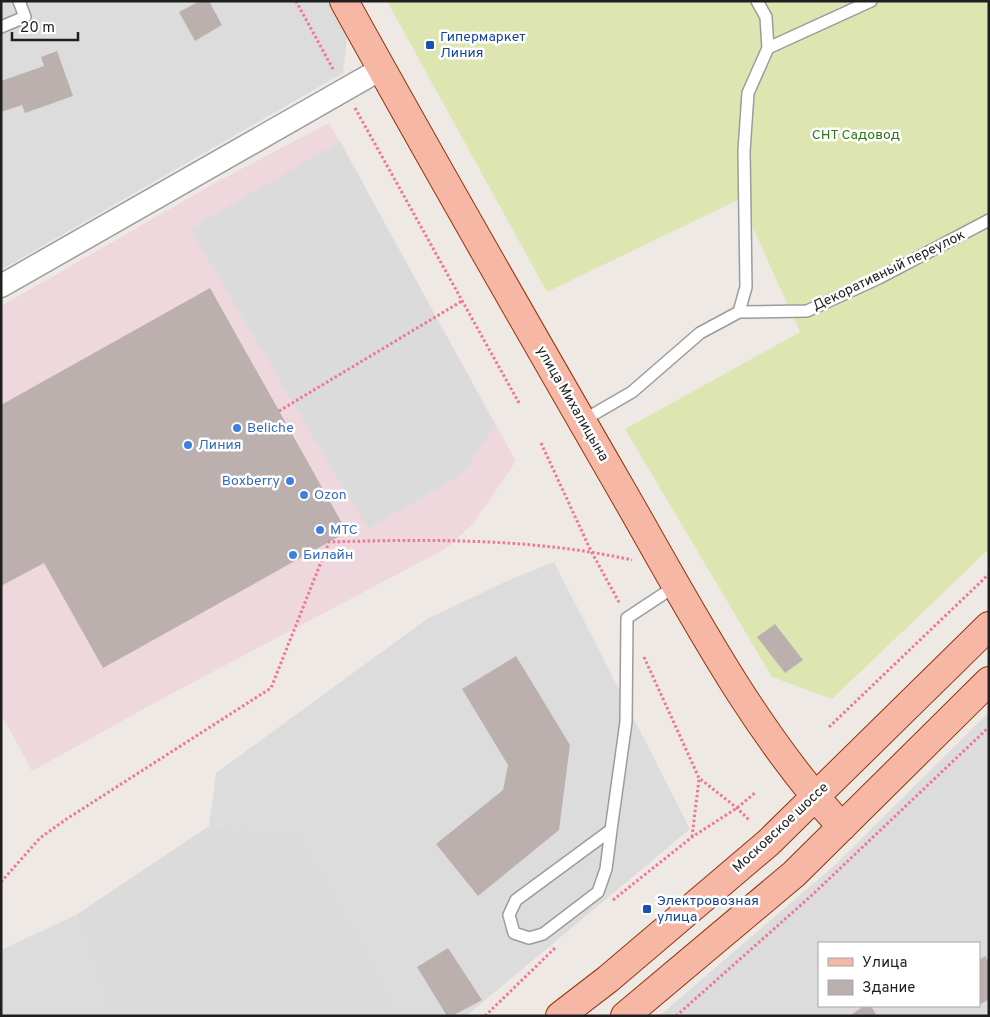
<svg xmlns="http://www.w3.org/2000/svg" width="990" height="1017" viewBox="0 0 990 1017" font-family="Overpass,sans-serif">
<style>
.residential{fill:#dddcdd;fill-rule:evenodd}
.commercial{fill:#efd7de}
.grass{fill:#dde6b0}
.parking{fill:#dbdbdb}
.building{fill:#bcb0af}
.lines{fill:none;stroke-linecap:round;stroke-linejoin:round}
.lane-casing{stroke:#9c9c9c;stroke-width:14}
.street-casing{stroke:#9c9c9c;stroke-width:25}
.primary-casing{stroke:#91360a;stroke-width:30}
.path{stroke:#f17694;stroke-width:3;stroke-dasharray:2.5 2.5;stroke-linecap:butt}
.lane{stroke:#fff;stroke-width:11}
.street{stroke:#fff;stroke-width:22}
.primary{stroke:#f6b7a5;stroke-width:28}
.transit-dot{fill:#1a4fb4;stroke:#fff;stroke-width:2}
.shop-dot{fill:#3f7fe0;stroke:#fff;stroke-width:2}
.labels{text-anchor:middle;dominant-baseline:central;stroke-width:5;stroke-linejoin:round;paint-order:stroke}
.transit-label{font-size:14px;fill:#164399;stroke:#fff;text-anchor:start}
.park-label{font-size:14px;fill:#2d7813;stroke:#fff}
.street-label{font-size:14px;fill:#1f1f1f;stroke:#fff}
.shop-label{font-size:14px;fill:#366cbe;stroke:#fff;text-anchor:start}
</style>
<rect width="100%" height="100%" fill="#efe9e6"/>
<!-- residential -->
<path class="residential" d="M1,1H327L347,38L343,73L1,270Z
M554,562L690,829L466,1016H386L398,1005L300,831L209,826L216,773L427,619L507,581Z
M989,712V1016H659L836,864ZM819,943H979V1006H819Z
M76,915L110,1016H1V950Z"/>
<!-- commercial -->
<path class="commercial" d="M329,123L516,461L473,524L445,549L165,697L32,771L1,714V306L222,179Z"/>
<!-- grass -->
<path class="grass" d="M387,1H989V549L832,699L772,677L625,429L800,332L740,199L547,292Z"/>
<!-- parking -->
<path class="parking" d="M340,141L495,425L463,473L368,529L190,229Z
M209,826L300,831L398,1005L386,1016H110L76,915Z"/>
<!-- building -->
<path class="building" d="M200,1H209L222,25L195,41L179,12Z
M57,51L73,96L25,113L22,105L1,112V81L44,66L41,57Z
M210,288L347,532L103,668L44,563L1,586V405Z
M775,624L803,660L785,673L757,637Z
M516,656L570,745L559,830L478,896L436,844L503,790L508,765L462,689Z
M448,948L482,1000L452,1016H447L417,967Z
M985,956L989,962V999L981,1004L979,1000V960Z
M864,1006H871L877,1016H853L852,1014Z"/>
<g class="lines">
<defs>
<path id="lane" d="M1,27L25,17L19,1
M768,48L871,1
M739,312L746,287L744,151L748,93L768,48L766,17L757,1
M582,421L632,392L700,333L739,312L807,311L879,278L989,220
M611,830L606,869L598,892L543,934L529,938L514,933L509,915L516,900L611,830L626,722L627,618L677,585"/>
<path id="street" d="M1,286L381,69"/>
<path id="primary" d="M344,1C434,164 527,326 620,487C687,603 750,727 842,827
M560,1016L608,979L768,843L989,626
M625,1016L794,874L989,681"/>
</defs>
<!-- lane casing -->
<use href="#lane" class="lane-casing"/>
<!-- street casing -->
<use href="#street" class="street-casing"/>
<!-- primary casing -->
<use href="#primary" class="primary-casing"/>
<!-- path -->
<path class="path" d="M296,1L334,71
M355,108L519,403
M279,411L462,301
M541,443L591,551L620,604
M644,657L699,778L737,808L750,821
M829,727L989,574
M692,837L699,779
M1,882L40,838L65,820L271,688L329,542C430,539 533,538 632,560
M613,900L692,837L737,808L756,792
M485,1016L555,948
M676,1016L811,896L989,727"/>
<!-- lane -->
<use href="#lane" class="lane"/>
<!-- street -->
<use href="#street" class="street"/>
<!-- primary -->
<use href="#primary" class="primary"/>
</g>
<!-- markers -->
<g class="transit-dot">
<rect x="425" y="40" width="10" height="10" rx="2.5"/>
<rect x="642" y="904" width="10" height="10" rx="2.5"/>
</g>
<g class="shop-dot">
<circle cx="237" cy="428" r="5"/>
<circle cx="188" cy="445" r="5"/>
<circle cx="290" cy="481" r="5"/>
<circle cx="304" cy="495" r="5"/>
<circle cx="320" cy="530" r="5"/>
<circle cx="293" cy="555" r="5"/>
</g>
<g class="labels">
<!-- transit labels -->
<g class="transit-label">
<text x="440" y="37">Гипермаркет<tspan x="440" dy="16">Линия</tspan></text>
<text x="657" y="901">Электровозная<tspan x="657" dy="16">улица</tspan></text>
</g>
<!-- park labels -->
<g class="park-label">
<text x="856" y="135">СНТ Садовод</text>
</g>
<!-- street labels -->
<g class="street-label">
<text transform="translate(889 271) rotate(-26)">Декоративный переулок</text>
<text transform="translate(572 404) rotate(60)">улица Михалицына</text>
<text transform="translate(781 828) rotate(-43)">Московское шоссе</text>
</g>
<!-- shop labels -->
<g class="shop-label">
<text x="247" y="428">Beliche</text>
<text x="198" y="445">Линия</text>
<text x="280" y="481" text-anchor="end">Boxberry</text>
<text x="314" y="495">Ozon</text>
<text x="330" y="530">МТС</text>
<text x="303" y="555">Билайн</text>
</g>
</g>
<!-- border -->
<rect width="990" height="1017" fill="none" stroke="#1f1f1f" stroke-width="5"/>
<!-- legend -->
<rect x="818" y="942" width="162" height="65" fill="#ffffff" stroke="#a5a5a5"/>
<rect x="828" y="958" width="25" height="8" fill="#f6b7a5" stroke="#a5a5a5"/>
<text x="862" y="967" font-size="15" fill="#1f1f1f">Улица</text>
<rect x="828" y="980" width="25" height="15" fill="#bcb0af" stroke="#a5a5a5"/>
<text x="862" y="992" font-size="15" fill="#1f1f1f">Здание</text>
<!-- scale -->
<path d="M12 32v8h66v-8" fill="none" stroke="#1f1f1f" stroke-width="2.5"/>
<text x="20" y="32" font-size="15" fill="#1f1f1f" stroke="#ffffff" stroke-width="4" paint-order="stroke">20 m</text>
</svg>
